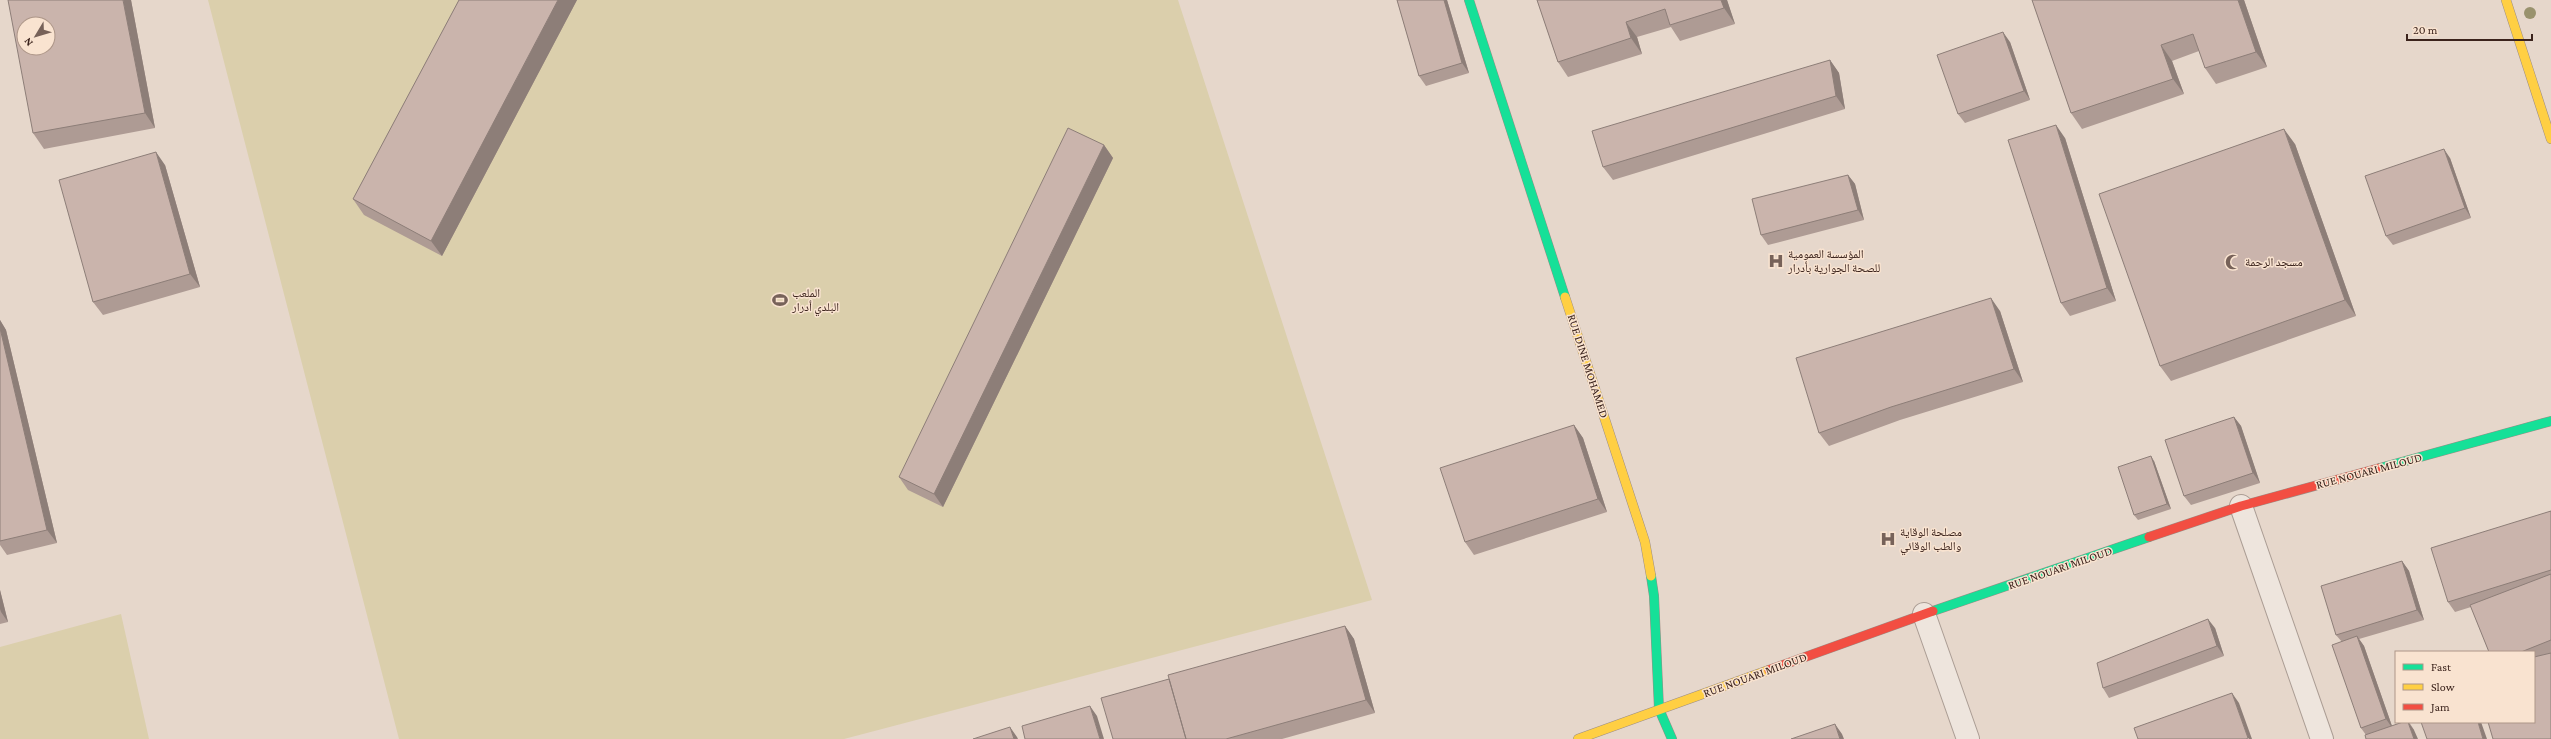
<svg xmlns="http://www.w3.org/2000/svg" width="2551" height="739" viewBox="0 0 2551 739" font-family="'Crimson Pro','Noto Naskh Arabic',serif">
<style>
.green{fill:#dbcfac}
.lines{fill:none;stroke-linecap:round;stroke-linejoin:round}
.street-casing{stroke:#ab9d94;stroke-width:24}
.fast-casing{stroke:#9b8c85;stroke-width:10}
.slow-casing{stroke:#9b8c85;stroke-width:10}
.jam-casing{stroke:#9b8c85;stroke-width:10}
.street{stroke:#eee5dd;stroke-width:22}
.fast{stroke:#16e098;stroke-width:9}
.slow{stroke:#ffcf43;stroke-width:9}
.jam{stroke:#f24e42;stroke-width:9}
.tree{fill:#99926d}
.wall{fill:#ae9b94}
.shaded-wall{fill:#8d7e78}
.building{fill:#cab4ac;stroke:#8d7e78;fill-rule:evenodd}
.labels{text-anchor:middle;dominant-baseline:central;stroke-width:3;stroke-linejoin:round;paint-order:stroke}
.poi-label{font-size:12px;fill:#3b231c;stroke:#f9e3d0;text-anchor:start}
.street-label{font-size:12px;fill:#3b231c;stroke:#f9e3d0}
</style>
<rect width="100%" height="100%" fill="#e6d7cb"/>
<!-- green -->
<path class="green" d="M208,0H1178L1372,600L844,739H399Z
M121,614L149,739H0V647Z"/>
<g class="lines">
<defs>
<path id="street" d="M2241,506L2322,739
M1924,614L1968,739"/>
<path id="fast" d="M1469,0L1565,297
M2380,468L2551,421
M1651,576L1654,596L1659,709L1672,739
M1933,611L2149,537"/>
<path id="slow" d="M2506,0L2551,139
M1565,297L1645,542L1651,576
M1578,739L1769,670"/>
<path id="jam" d="M2149,537L2241,506L2380,468
M1769,670L1933,611"/>
</defs>
<!-- street casing -->
<use href="#street" class="street-casing"/>
<!-- fast casing -->
<use href="#fast" class="fast-casing"/>
<!-- slow casing -->
<use href="#slow" class="slow-casing"/>
<!-- jam casing -->
<use href="#jam" class="jam-casing"/>
<!-- street -->
<use href="#street" class="street"/>
<!-- fast -->
<use href="#fast" class="fast"/>
<!-- slow -->
<use href="#slow" class="slow"/>
<!-- jam -->
<use href="#jam" class="jam"/>
</g>
<!-- trees -->
<circle class="tree" cx="2530" cy="13" r="6"/>
<!-- wall -->
<path class="wall" d="M131,0L155,128L44,149L33,133Z
M459,0H577L442,256L364,215L353,199Z
M1397,0H1447L1469,73L1426,86L1419,76Z
M1537,0H1727L1735,24L1680,41L1671,27L1637,37L1642,54L1568,77L1558,62Z
M2032,0H2244L2267,67L2216,84L2205,68L2199,51L2172,61L2184,94L2082,129L2071,113Z
M2010,42L2030,100L1965,123L1958,114Z
M1830,60L1839,73L1845,109L1613,180L1603,167Z
M2065,138L2116,301L2070,316L2061,303Z
M2295,144L2356,316L2171,381L2160,366Z
M1104,145L1113,158L943,507L908,490L899,477Z
M2450,158L2471,218L2393,245L2386,236Z
M165,165L200,287L103,315L93,302Z
M1848,175L1855,184L1864,220L1768,245L1761,235Z
M2000,311L2023,382L1900,420L1829,446L1819,433Z
M0,320L6,330L57,543L7,555L0,545Z
M2234,417L2241,426L2260,483L2191,505L2184,496Z
M1574,425L1583,438L1607,512L1474,555L1465,542Z
M2154,461L2171,509L2138,520L2134,515Z
M2551,511V739L2534,722V652H2489L2471,607L2455,612L2448,602Z
M2402,561L2409,571L2424,620L2359,639L2364,646L2392,726L2403,722H2409L2414,730L2366,735L2361,728L2342,642L2336,635Z
M0,590L8,622L0,624Z
M1345,626L1354,639L1375,713L1282,739H1113L1169,679Z
M2215,628L2224,656L2109,698L2103,688Z"/>
<!-- shaded-wall -->
<path class="shaded-wall" d="M123,0H131L155,128L145,113Z
M558,0H577L442,256L431,241Z
M1444,0H1447L1469,73L1462,63Z
M1721,0H1727L1735,24L1724,8Z
M2238,0H2244L2267,67L2256,52Z
M1626,22L1637,37L1642,54L1631,38Z
M2003,32L2010,42L2030,100L2024,91Z
M2161,45L2172,61L2184,94L2173,79Z
M1830,60L1839,73L1845,109L1836,96Z
M2056,125L2065,138L2116,301L2107,288Z
M2284,129L2295,144L2356,316L2345,300Z
M1104,145L1113,158L943,507L934,494Z
M2444,149L2450,158L2471,218L2465,208Z
M156,152L165,165L200,287L190,274Z
M1848,175L1855,184L1864,220L1858,210Z
M1991,298L2000,311L2023,382L2014,369Z
M0,320L6,330L57,543L47,530L0,328Z
M2234,417L2241,426L2260,483L2253,473Z
M1574,425L1583,438L1607,512L1598,499Z
M2151,456L2154,461L2171,509L2167,504Z
M2402,561L2409,571L2424,620L2417,610Z
M0,590L8,622L1,612L0,609Z
M2208,619L2215,628L2224,656L2217,646Z
M1345,626L1354,639L1375,713L1366,700Z
M2357,636L2364,646L2393,729L2386,719Z
M2232,693L2239,703L2252,739H2249L2248,738Z
M1090,706L1097,716L1104,739H1100Z
M2408,722L2414,730L2418,739H2414Z
M2478,722H2481L2487,739H2483Z
M1835,724L1842,734L1844,739H1840Z
M1010,727L1017,737L1018,739H1014Z"/>
<!-- building -->
<path class="building" d="M8,0H123L145,113L33,133ZM24,24H48V48H24Z
M459,0H558L431,241L353,199Z
M1397,0H1444L1462,63L1419,76Z
M1537,0H1721L1724,8L1670,25L1665,9L1626,22L1631,38L1558,62Z
M2032,0H2238L2256,52L2205,68L2193,34L2161,45L2173,79L2071,113Z
M2003,32L2024,91L1958,114L1937,55Z
M1830,60L1836,96L1603,167L1592,131Z
M2056,125L2107,288L2061,303L2008,140Z
M1068,128L1104,145L934,494L899,477Z
M2284,129L2345,300L2160,366L2099,194Z
M2444,149L2465,208L2386,236L2365,176Z
M156,152L190,274L93,302L59,180Z
M1848,175L1858,210L1761,235L1752,199Z
M1991,298L2014,369L1891,407L1819,433L1796,358Z
M0,328L47,530L0,541Z
M2234,417L2253,473L2184,496L2165,440Z
M1574,425L1598,499L1465,542L1440,468Z
M2151,456L2167,504L2134,515L2118,467Z
M2551,511V570L2448,602L2431,548Z
M2402,561L2417,610L2336,635L2321,586Z
M2551,574V640L2521,652H2489L2470,605Z
M2208,619L2217,646L2103,688L2097,663Z
M1345,626L1366,700L1226,739H1186L1168,675Z
M2357,636L2386,719L2361,728L2332,645Z
M2551,653V739H2493L2488,722H2534V657Z
M1169,679L1186,739H1113L1101,698Z
M2232,693L2248,738L2246,739H2138L2134,728Z
M1090,706L1100,739H1025L1022,726Z
M2403,722H2408L2414,739H2366L2365,735Z
M2421,722H2478L2483,739H2427Z
M1835,724L1840,739H1791Z
M1010,727L1014,739H973Z"/>
<!-- icons -->
<defs>
<symbol id="hospital-bare" viewBox="-9 -9 18 18"><path d="M-5-5h3v3.5h4V-5h3V5h-3V1.5h-4V5h-3Z" fill="#776259" stroke="#f9e3d0" stroke-width="2.5" paint-order="stroke"/></symbol>
<symbol id="mosque-bare" viewBox="-9 -9 18 18"><path d="M3.5-4.9A6 6 0 1 0 3.5 4.9A5 5 0 1 1 3.5-4.9Z" fill="#776259" stroke="#f9e3d0" stroke-width="2.5" paint-order="stroke"/></symbol>
<symbol id="stadium-bare" viewBox="-9 -9 18 18"><path d="M0-5a6.5 5 0 1 0 0 10a6.5 5 0 1 0 0-10ZM-3.5-1.8h7v3.6h-7Z" fill="#776259" stroke="#f9e3d0" stroke-width="2.5" paint-order="stroke"/></symbol>
</defs>
<g fill-rule="evenodd">
<use href="#hospital-bare" x="1765" y="250" width="22" height="22"/>
<use href="#mosque-bare" x="2222" y="251" width="22" height="22"/>
<use href="#stadium-bare" x="769" y="289" width="22" height="22"/>
<use href="#hospital-bare" x="1877" y="528" width="22" height="22"/>
</g>
<g class="labels">
<!-- poi labels -->
<g class="poi-label">
<text x="1788" y="254">المؤسسة العمومية<tspan x="1788" dy="14">للصحة الجوارية بأدرار</tspan></text>
<text x="2245" y="262">مسجد الرحمة</text>
<text x="792" y="293">الملعب<tspan x="792" dy="14">البلدي أدرار</tspan></text>
<text x="1900" y="532">مصلحة الوقاية<tspan x="1900" dy="14">والطب الوقائي</tspan></text>
</g>
<!-- street labels -->
<g class="street-label">
<text transform="translate(1588 366) rotate(72)">RUE DINE MOHAMED</text>
<text transform="translate(2369 471) rotate(-15)">RUE NOUARI MILOUD</text>
<text transform="translate(2060 568) rotate(-19)">RUE NOUARI MILOUD</text>
<text transform="translate(1755 675) rotate(-20)">RUE NOUARI MILOUD</text>
</g>
</g>
<!-- legend -->
<rect x="2395" y="651" width="140" height="72" fill="#f9e3d0" stroke="#ad9688"/>
<rect x="2403" y="664" width="20" height="6" fill="#16e098" stroke="#ad9688"/>
<text x="2431" y="671" font-size="12" fill="#3b231c">Fast</text>
<rect x="2403" y="684" width="20" height="6" fill="#ffcf43" stroke="#ad9688"/>
<text x="2431" y="691" font-size="12" fill="#3b231c">Slow</text>
<rect x="2403" y="704" width="20" height="6" fill="#f24e42" stroke="#ad9688"/>
<text x="2431" y="711" font-size="12" fill="#3b231c">Jam</text>
<!-- north arrow -->
<g transform="translate(36 36) rotate(232)"><circle r="19" fill="#f9e3d0" stroke="#ad9688"/>
<path d="M0-3L7 15L0 10L-7 15Z" fill="#776259"/>
<text y="-6" font-size="11" font-weight="bold" text-anchor="middle" fill="#3b231c">N</text>
</g>
<!-- scale -->
<path d="M2407 34v6h125v-6" fill="none" stroke="#3b231c" stroke-width="2"/>
<text x="2413" y="34" font-size="12" fill="#3b231c" stroke="#f9e3d0" stroke-width="3" paint-order="stroke">20 m</text>
</svg>
